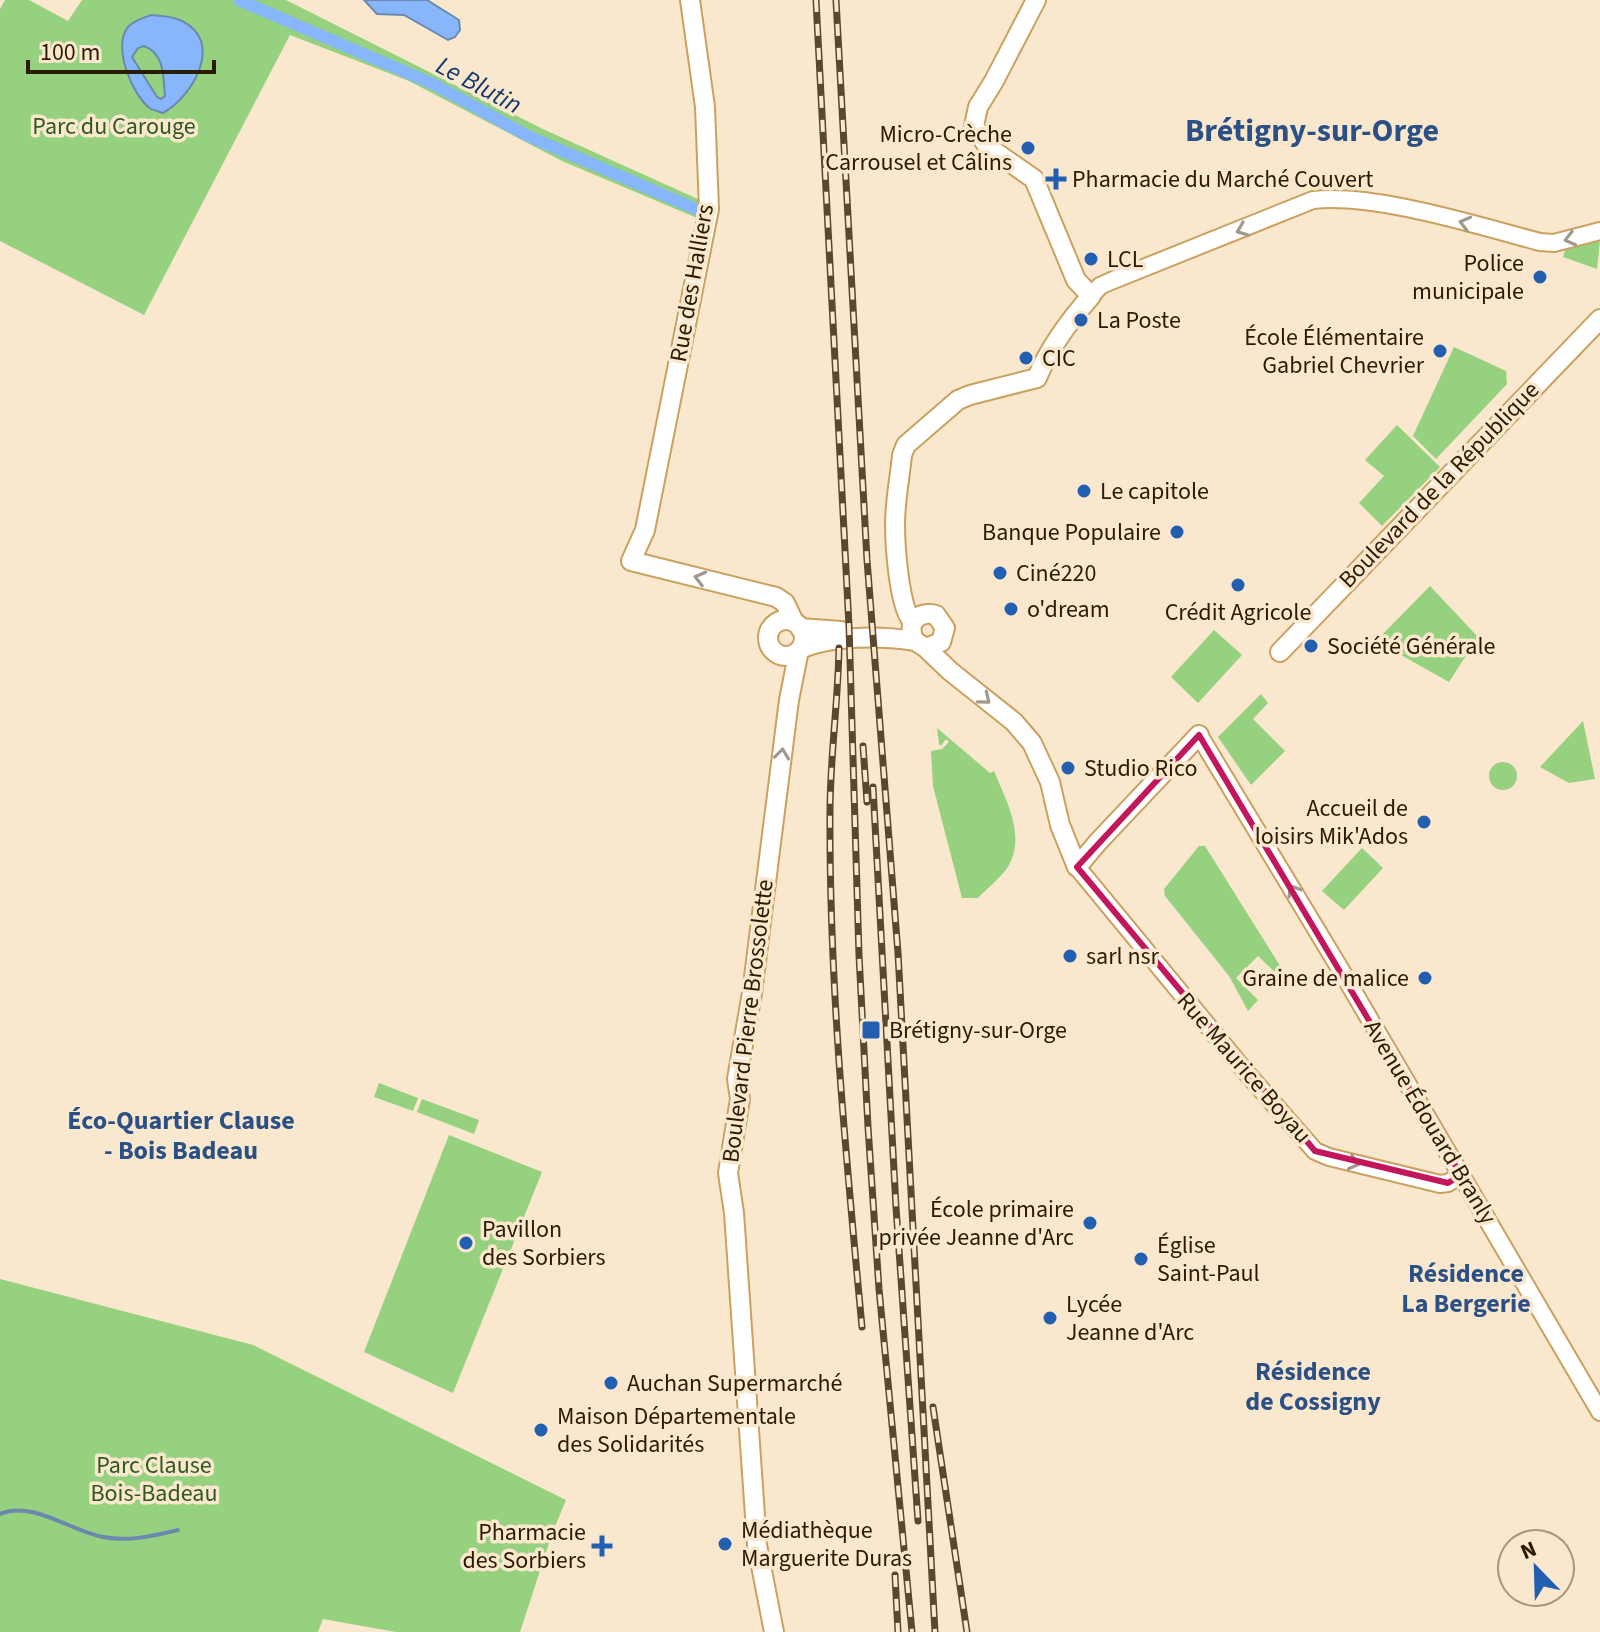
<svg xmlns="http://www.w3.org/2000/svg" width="1600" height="1632" viewBox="0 0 1600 1632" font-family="'Source Sans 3',sans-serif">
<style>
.green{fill:#96d17f}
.water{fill:#87b7fa;stroke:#6b88af;stroke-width:2;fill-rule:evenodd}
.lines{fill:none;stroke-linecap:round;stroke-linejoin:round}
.stream{stroke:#6b88af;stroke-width:4}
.canal{stroke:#87b7fa;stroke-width:12}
.tertiary-casing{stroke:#cba15f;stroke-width:20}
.secondary-casing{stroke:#cba15f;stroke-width:22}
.tertiary{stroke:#fff;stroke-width:16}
.secondary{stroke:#fff;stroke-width:18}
.rail-casing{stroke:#58482d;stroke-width:7}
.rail{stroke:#f9e7ce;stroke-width:4;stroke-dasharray:12;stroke-linecap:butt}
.oneway{stroke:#a0988c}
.marked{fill:none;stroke:#c2185b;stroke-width:6;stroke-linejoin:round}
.poi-dot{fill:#235fb0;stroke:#f9e7ce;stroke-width:3}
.labels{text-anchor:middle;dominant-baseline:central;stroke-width:7;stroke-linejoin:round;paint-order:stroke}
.park-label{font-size:24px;fill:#30591e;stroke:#f9e7ce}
.poi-label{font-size:24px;fill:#2b1b00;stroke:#f9e7ce;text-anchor:start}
.street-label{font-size:24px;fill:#2b1b00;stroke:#f9e7ce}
.water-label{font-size:26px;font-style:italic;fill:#12386c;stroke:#f9e7ce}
.neighbourhood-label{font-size:26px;font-weight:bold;fill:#2a5086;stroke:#f9e7ce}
.district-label{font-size:32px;font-weight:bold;fill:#2a5086;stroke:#f9e7ce}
</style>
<rect width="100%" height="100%" fill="#f9e7ce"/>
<!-- green -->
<path class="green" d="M5,0H29L68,21L82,0H286L545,130L700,200L697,218L562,161L409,81L290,35L144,315L0,241V9Z
M1600,240L1597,269L1563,257L1566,248L1578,242L1581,246Z
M1454,347L1506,371L1507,384L1436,459L1413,436Z
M1397,425L1440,467L1382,526L1359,503L1384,476L1365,460Z
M1430,586L1478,637L1449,682L1376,641Z
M1214,630L1242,655L1198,703L1171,677Z
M1261,694L1268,703L1253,719L1285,751L1251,785L1218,737Z
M1583,721L1595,779L1569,783L1540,767Z
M937,728L990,773L994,771C1005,798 1024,831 1011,861C1006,874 988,887 978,898H962L933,786L931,751L942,749L949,742L946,739L941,746L939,744Z
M1489 776a14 14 0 1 1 28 0a14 14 0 1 1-28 0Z
M1199,846H1205L1287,977L1284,981L1258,956L1236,978L1258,1000L1248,1011L1229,976L1165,896L1164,889Z
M1362,848L1383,868L1344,910L1322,891Z
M379,1083L418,1098L413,1111L374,1097Z
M422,1099L479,1120L474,1134L417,1112Z
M449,1135L542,1172L453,1393L364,1352Z
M0,1279L253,1345L566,1500L553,1531L520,1632H396L323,1619L318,1632H0Z"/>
<!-- water -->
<path class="water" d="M364,0H427L459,20L460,30L455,37L448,40L404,15L377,14Z
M151,15C161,16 173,16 182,21C225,42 192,97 163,113C162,113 152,109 151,109C132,96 112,46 128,27C134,20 143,18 151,15ZM144,46C165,54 163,76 165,96L161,99L157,97L132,57L138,48Z"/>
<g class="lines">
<!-- stream -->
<path class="stream" d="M0,1514C33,1500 70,1531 103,1537C128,1542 153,1536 178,1530"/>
<!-- canal -->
<path class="canal" d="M239,0L433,84L528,136L698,210"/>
<defs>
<path id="tertiary" d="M1091,296L1100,286L1111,281L1313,200C1375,193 1479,226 1540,242L1554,243L1600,231
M1199,735L1339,967L1600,1412
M1077,867L1245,1071L1315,1151L1329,1157L1440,1184L1448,1183L1461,1175"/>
<path id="secondary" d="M690,0L705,107L709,209L645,530L631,561L776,597L785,603L794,622
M768 638a18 18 0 1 1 36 0a18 18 0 1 1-36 0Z
M913,622C899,609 895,545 895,524C895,501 900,477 902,455L906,445L958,400L970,395L1037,378C1049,348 1070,320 1091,296L1076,280L1034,179L988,147L974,126L978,107L994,81L1036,0
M800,628L841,631
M926,648L941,642L945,628L936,615C918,610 905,624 915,641L926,648L950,671L1014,722L1032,743L1050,782L1060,825L1077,867L1098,842L1199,735
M800,649C833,635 880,636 915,641
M1280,652L1600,319
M774,1632L757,1545L734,1213L728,1173L740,1099L737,1079L752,993L789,700L799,650"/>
</defs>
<!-- tertiary casing -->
<use href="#tertiary" class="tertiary-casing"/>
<!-- secondary casing -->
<use href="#secondary" class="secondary-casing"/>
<!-- tertiary -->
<use href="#tertiary" class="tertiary"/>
<!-- secondary -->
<use href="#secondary" class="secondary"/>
<defs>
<path id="rail" d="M816,0L849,626L859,955L868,1127L879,1289L912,1632
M836,0L867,560L898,953L935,1632
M839,648C838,703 830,757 830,812C829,984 846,1156 862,1327
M863,746L867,802
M873,787L896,1207L918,1521
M933,1407L967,1632
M895,1575L898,1632"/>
</defs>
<!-- rail casing -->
<use href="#rail" class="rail-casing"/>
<!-- rail -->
<use href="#rail" class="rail"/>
</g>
<!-- one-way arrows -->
<defs><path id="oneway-chevron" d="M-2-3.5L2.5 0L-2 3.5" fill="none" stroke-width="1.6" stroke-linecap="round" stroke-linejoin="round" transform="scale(2)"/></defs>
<g class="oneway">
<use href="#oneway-chevron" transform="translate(1465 223) rotate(-166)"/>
<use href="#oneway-chevron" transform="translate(1242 230) rotate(158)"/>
<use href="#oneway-chevron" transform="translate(1570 239) rotate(166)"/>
<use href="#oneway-chevron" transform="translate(700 578) rotate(-166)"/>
<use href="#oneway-chevron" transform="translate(985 699) rotate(39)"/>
<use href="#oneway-chevron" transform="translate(782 754) rotate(-83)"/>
<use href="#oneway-chevron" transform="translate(1293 890) rotate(-121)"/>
<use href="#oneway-chevron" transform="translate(1354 1163) rotate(14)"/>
</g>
<!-- marked area -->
<path class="marked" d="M1199,735L1461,1175L1448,1183L1315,1151L1077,867Z"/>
<!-- markers -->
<g class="poi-dot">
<circle cx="1028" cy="148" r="8"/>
<path d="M1052 167h8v8h8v8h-8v8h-8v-8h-8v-8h8z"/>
<circle cx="1091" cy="259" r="8"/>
<circle cx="1540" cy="277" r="8"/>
<circle cx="1081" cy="320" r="8"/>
<circle cx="1440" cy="351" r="8"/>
<circle cx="1026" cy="358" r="8"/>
<circle cx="1084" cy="491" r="8"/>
<circle cx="1177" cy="532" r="8"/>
<circle cx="1000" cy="573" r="8"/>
<circle cx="1238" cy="585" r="8"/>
<circle cx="1011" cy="609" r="8"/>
<circle cx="1311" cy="646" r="8"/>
<circle cx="1068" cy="768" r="8"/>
<circle cx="1424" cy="822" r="8"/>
<circle cx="1070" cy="956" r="8"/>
<circle cx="1425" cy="978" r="8"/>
<rect x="861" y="1020" width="20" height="20" rx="4"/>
<circle cx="1090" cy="1223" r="8"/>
<circle cx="466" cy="1243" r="8"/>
<circle cx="1141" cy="1259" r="8"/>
<circle cx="1050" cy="1318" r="8"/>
<circle cx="611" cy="1383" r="8"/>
<circle cx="541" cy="1430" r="8"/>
<circle cx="725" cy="1544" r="8"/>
<path d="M598 1534h8v8h8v8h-8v8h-8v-8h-8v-8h8z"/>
</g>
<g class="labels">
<!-- park labels -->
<g class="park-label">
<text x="114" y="126">Parc du Carouge</text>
<text x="154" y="1465">Parc Clause<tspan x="154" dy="28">Bois-Badeau</tspan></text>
</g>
<!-- poi labels -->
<g class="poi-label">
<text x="1012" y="134" text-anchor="end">Micro-Crèche<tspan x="1012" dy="28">Carrousel et Câlins</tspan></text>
<text x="1072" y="179">Pharmacie du Marché Couvert</text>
<text x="1107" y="259">LCL</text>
<text x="1524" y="263" text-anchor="end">Police<tspan x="1524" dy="28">municipale</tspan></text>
<text x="1097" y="320">La Poste</text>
<text x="1424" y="337" text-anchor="end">École Élémentaire<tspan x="1424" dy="28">Gabriel Chevrier</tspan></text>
<text x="1042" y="358">CIC</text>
<text x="1100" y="491">Le capitole</text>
<text x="1161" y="532" text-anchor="end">Banque Populaire</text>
<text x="1016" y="573">Ciné220</text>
<text x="1027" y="609">o'dream</text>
<text x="1238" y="612" text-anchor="middle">Crédit Agricole</text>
<text x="1327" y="646">Société Générale</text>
<text x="1084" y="768">Studio Rico</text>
<text x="1408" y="808" text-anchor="end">Accueil de<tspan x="1408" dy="28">loisirs Mik'Ados</tspan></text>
<text x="1086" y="956">sarl nsr</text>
<text x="1409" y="978" text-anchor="end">Graine de malice</text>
<text x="889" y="1030">Brétigny-sur-Orge</text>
<text x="1074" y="1209" text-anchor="end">École primaire<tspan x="1074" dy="28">privée Jeanne d'Arc</tspan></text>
<text x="482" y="1229">Pavillon<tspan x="482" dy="28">des Sorbiers</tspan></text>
<text x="1157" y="1245">Église<tspan x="1157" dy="28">Saint-Paul</tspan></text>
<text x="1066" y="1304">Lycée<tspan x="1066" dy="28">Jeanne d'Arc</tspan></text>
<text x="627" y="1383">Auchan Supermarché</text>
<text x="557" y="1416">Maison Départementale<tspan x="557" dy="28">des Solidarités</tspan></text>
<text x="741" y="1530">Médiathèque<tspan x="741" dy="28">Marguerite Duras</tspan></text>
<text x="586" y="1532" text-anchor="end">Pharmacie<tspan x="586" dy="28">des Sorbiers</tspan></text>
</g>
<!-- street labels -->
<g class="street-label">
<text transform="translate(692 283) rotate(-80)">Rue des Halliers</text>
<text transform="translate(1439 485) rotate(-46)">Boulevard de la République</text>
<text transform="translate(748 1021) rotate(-83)">Boulevard Pierre Brossolette</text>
<text transform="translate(1244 1068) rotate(49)">Rue Maurice Boyau</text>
<text transform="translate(1430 1122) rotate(59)">Avenue Édouard Branly</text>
</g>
<!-- water labels -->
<g class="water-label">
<text transform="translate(479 85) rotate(28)">Le Blutin</text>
</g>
<!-- neighbourhood labels -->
<g class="neighbourhood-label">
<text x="181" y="1120">Éco-Quartier Clause<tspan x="181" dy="30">- Bois Badeau</tspan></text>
<text x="1466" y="1273">Résidence<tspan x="1466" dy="30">La Bergerie</tspan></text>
<text x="1313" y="1371">Résidence<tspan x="1313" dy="30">de Cossigny</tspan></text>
</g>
<!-- district labels -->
<g class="district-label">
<text x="1312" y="131">Brétigny-sur-Orge</text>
</g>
</g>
<!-- north arrow -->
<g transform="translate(1536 1568) rotate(337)"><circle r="38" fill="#f9e7ce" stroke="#a7957c" stroke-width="2"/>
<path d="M0-6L14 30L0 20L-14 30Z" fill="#235fb0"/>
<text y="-12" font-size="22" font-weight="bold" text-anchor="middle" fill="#2b1b00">N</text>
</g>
<!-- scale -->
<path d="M28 60v12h186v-12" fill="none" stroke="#2b1b00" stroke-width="4"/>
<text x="40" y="60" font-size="24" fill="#2b1b00" stroke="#f9e7ce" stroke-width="6" paint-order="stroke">100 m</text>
</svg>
